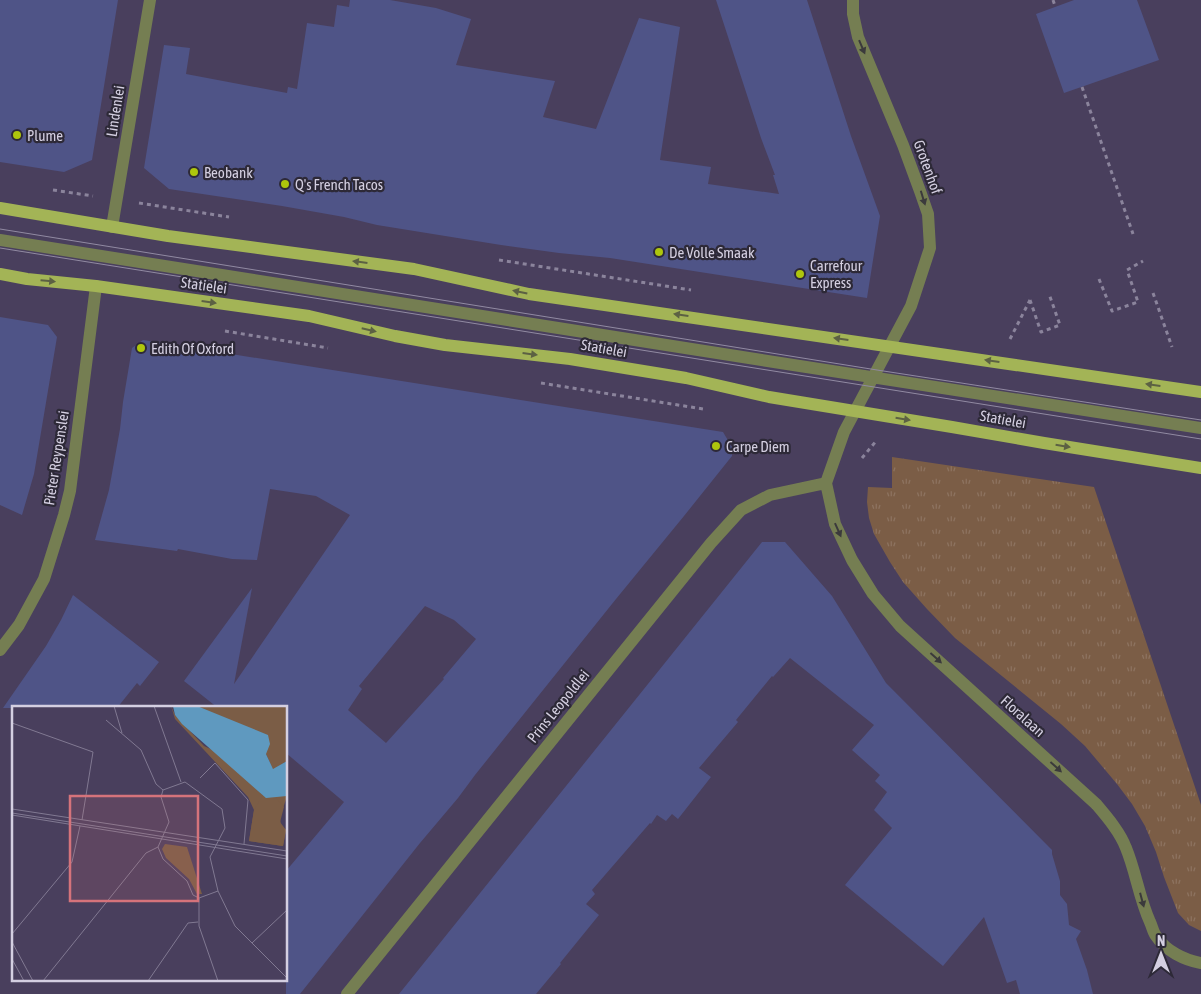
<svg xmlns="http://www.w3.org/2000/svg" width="1201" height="994" viewBox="0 0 1201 994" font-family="'Asap Condensed',sans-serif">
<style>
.grass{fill:url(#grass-tufts)}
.building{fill:#4f5487;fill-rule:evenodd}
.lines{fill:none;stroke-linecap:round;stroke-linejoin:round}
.path{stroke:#8b849c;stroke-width:3;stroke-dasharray:4 4;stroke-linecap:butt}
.minor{stroke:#757e52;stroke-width:12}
.major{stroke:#a3b456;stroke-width:12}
.tram{stroke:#918aa2;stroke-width:1}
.oneway{fill:#3b3a3c}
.oneway2{fill:#5c6143}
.poi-dot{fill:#aec60c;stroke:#2d2937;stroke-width:2}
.labels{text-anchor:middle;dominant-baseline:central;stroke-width:4.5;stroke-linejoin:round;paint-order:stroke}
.street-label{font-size:15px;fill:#d4cfe1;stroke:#2d2937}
.poi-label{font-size:15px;fill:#d4cfe1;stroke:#2d2937;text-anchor:start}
.inset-road{fill:none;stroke:#817992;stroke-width:1}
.view{fill:#d5737b;fill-opacity:0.15;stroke:#d5737b;stroke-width:2.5}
.inset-edge{fill:none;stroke:#d4cfe1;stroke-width:2.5}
</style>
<defs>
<pattern id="grass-tufts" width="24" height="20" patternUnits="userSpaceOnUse" patternTransform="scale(1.25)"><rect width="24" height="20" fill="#7b5d46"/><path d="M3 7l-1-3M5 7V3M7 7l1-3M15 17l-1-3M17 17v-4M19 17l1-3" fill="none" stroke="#8d7360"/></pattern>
</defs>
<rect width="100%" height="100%" fill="#493f5d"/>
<!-- grass -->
<path class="grass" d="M892,457L1094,487L1201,805V931L1189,925L1178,913L1164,877L1156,852L1145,826L1132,804L1117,784L1085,746L1061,724L955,638L927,609L903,582L890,562L874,534L869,518L867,502L868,487L892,488Z"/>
<!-- building -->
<path class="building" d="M0,0H118L92,160L64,172L0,162Z
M350,0H390L436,8L471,19L456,65L555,81L543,117L596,129L639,18L680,27L660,160L711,167L708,184L779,194L773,175H775L761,138L716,0H807L851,136L880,216L867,298L610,258L559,253L501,245L377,225L344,217L282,206L169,189L144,168L164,45L190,48L186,74L287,93L288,87L297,89L307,23L334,27L337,5L349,7Z
M1074,0H1137L1159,60L1064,93L1036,14Z
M0,317L48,325L57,337L34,474L22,515L0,505Z
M143,340L723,432L732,447V456L684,516L616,599L475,775L458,798L420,843L300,994H286V871L344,802L286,753V708H218L184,681L252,588L234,684L350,515L316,496L270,489L257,560L232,559L178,549L177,551L95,540L109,490L120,429L123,402L132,348ZM425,606L454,620L476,639L443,678L444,679L386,743L348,710L362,689L359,686Z
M762,542H785L832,596L886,683L1052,850V854L1060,881V895L1067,904L1069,925L1081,931L1076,939L1087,970L1093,994H1020L1016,980L1007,983L984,917L943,966L845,885L892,828L874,810L887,792L875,781L880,775L852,750L874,725L790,658L773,677L772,676L736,720L738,722L699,768L711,777L678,819L672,814L666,821L657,815L651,824L650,823L592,890L595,894L586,904L599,915L560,963L561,964L536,994H399Z
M73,595L159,662L140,686L137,683L117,708H3L46,646L61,620Z"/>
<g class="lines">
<!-- path -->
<path class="path" d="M1053,0L1055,6
M1082,87L1133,234
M53,190L93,196
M139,203L229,217
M499,260L691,290
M1099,279L1112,311L1138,302L1127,270L1143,261
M1153,293L1172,347
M1030,300L1041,332L1060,325L1049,294
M225,331L328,348
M1010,339L1030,300
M541,383L703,409
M862,458L877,440"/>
<!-- minor -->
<path class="minor" d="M112,227L150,0
M0,240L774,362L1201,428
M826,483L835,524L852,560L873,594L900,626L1096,804C1107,817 1120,832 1126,848C1136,872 1139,898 1150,922C1152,926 1153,932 1156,936C1166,951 1184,960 1201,963
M826,483L844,432L911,306L930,248L928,214L920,191L903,145L858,37L853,14V0
M0,650L19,625L44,579L64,515L70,491L96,286
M347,994L711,543L741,510L770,495L826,483"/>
<!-- major -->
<path class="major" d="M0,208L168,236L414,269L529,294L1201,392
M0,274L27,279L96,286L309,316L395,336L445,345L570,359L686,378L769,397L952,427L1044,443L1201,468"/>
<!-- tram -->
<path class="tram" d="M0,229L877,370L1201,420
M0,248L1201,439"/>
</g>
<!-- one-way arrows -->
<defs><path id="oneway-solid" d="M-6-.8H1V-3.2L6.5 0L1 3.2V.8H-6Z" transform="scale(1.25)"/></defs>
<g class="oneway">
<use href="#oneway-solid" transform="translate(862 47) rotate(67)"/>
<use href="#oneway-solid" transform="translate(923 198) rotate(73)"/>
<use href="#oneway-solid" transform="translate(838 530) rotate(66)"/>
<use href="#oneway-solid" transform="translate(936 658) rotate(42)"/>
<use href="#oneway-solid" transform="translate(1056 767) rotate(42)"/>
<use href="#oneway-solid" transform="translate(1142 900) rotate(75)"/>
</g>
<g class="oneway2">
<use href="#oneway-solid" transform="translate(360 262) rotate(-173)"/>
<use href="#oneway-solid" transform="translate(48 281) rotate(5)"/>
<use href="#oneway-solid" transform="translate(520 292) rotate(-168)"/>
<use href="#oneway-solid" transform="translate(209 302) rotate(8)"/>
<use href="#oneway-solid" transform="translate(681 315) rotate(-172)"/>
<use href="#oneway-solid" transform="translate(369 330) rotate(13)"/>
<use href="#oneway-solid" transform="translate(841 339) rotate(-172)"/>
<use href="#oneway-solid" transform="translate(530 354) rotate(7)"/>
<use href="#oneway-solid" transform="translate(992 361) rotate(-172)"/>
<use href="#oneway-solid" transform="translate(1153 385) rotate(-172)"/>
<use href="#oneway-solid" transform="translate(903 419) rotate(9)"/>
<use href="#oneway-solid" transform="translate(1063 446) rotate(9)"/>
</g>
<!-- markers -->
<g class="poi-dot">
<circle cx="17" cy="135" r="5"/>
<circle cx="194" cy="172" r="5"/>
<circle cx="285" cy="184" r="5"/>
<circle cx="659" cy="252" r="5"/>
<circle cx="800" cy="274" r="5"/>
<circle cx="141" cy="348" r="5"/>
<circle cx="716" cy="446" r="5"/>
</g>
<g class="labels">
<!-- street labels -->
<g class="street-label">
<text transform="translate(115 111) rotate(-81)">Lindenlei</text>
<text transform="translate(928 167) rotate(70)">Grotenhof</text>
<text transform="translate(204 285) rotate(8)">Statielei</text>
<text transform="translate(604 348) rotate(10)">Statielei</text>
<text transform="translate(1003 419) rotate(10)">Statielei</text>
<text transform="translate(56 458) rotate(-81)">Pieter Reypenslei</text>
<text transform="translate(558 706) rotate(-51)">Prins Leopoldlei</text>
<text transform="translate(1023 716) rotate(42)">Floralaan</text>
</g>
<!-- poi labels -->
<g class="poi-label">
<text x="27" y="135">Plume</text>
<text x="204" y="172">Beobank</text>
<text x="295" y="184">Q's French Tacos</text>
<text x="669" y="252">De Volle Smaak</text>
<text x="810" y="265">Carrefour<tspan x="810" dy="17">Express</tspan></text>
<text x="151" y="348">Edith Of Oxford</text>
<text x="726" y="446">Carpe Diem</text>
</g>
</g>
<!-- overview -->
<g transform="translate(12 706)">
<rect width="275" height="275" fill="#493f5d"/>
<path d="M153,138L175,141L190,188H185L177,173L154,152L150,143Z" fill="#7b5d46"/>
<path d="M159,0L163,9L192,40L205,46L251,89L275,90L268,112L269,120L274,124L271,140L237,135L242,104L236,91L163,13ZM185,0H275V55L261,64L254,48Z" fill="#7b5d46"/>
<path d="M251,89L265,93L272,101L268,116L274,124L271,140L237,135L242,104Z" fill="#7b5d46"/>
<path d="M161,0H185L256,29L258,38L254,48L261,63L275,55V90L254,92L170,18L163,9Z" fill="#5f99bf"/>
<path class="inset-road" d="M102,0L110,27M142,0L169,76M94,14L129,44L144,78L151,84M0,17L81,46L70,114M188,72L203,57L236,94L232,138M151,84L173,76L210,103L213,122L198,151L206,185L223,220L275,272M0,103L275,145M0,107L275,150M0,109L275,153M146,141L151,153L175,175L181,189L187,192M146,141L157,116L149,91L151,84M187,192V220L206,275M187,192L206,185M0,228L60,156L68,120M0,236L21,275M240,237L275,204M0,253L12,275M31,275L134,147L146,141M136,275L176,217L186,216"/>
<path class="view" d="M58,90H186V195H58Z"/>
<rect width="275" height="275" class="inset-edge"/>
</g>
<!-- north arrow -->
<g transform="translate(1161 954)" stroke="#2d2937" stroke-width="4" paint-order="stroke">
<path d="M0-4L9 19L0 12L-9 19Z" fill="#d4cfe1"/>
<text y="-8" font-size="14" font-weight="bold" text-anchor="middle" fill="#d4cfe1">N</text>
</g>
</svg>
